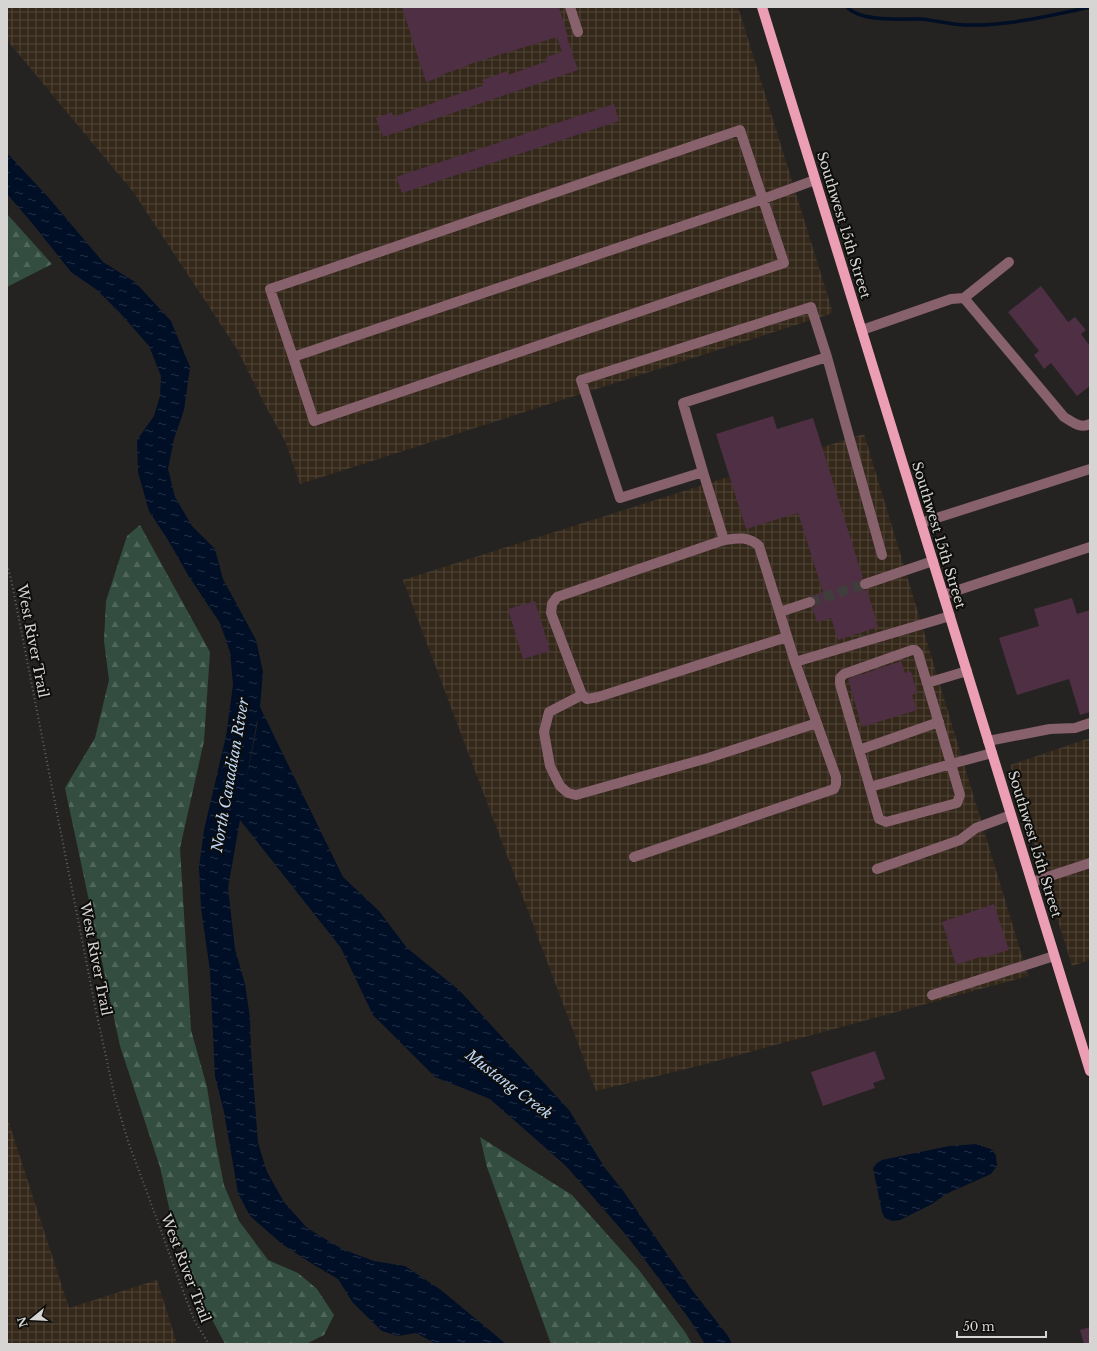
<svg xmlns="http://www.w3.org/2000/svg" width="1097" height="1351" viewBox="0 0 1097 1351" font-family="'Libre Baskerville',serif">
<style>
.industrial{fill:url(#industrial-grid)}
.forest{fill:url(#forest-firs)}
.water{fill:url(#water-ripples);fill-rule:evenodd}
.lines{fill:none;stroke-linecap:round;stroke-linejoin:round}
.stream{stroke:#000e26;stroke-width:3.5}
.building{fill:#4e2f43}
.minor-tunnel{stroke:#403e3c;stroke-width:10;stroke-dasharray:10 5;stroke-linecap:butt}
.path{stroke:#656462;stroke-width:2;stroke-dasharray:1 3;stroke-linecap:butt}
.minor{stroke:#87616c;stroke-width:10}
.major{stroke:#ec9eb5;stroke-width:10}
.labels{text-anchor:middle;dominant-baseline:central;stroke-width:4;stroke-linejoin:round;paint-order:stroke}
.street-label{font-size:14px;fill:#d6d5d3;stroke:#0d0d0c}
.water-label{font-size:15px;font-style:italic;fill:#c1daf9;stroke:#0d0d0c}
</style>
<defs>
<pattern id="industrial-grid" width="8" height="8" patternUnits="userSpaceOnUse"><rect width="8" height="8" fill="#34281a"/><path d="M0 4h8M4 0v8" fill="none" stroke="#51463a"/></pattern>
<pattern id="forest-firs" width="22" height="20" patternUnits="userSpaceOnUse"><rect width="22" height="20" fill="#334e40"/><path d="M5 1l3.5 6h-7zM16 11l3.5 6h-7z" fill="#50675b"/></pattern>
<pattern id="water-ripples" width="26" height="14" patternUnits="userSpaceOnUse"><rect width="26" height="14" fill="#000e26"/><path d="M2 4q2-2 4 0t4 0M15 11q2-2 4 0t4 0" fill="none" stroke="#243045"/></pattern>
</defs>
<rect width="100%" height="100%" fill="#252321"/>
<!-- industrial -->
<path class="industrial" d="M7,7H738L833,313L300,484L285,441L264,403L237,349L134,193L7,40Z
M864,434L1028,976L702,1065L596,1091L403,580Z
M1090,738V960L1072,966L1010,765Z
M7,1117L69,1308L157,1280L177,1344H7Z"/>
<!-- forest -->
<path class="forest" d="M7,214L52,264L7,287Z
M140,525L210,652L204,741L180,848L191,1030L207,1087L216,1145L224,1185L239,1221L268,1260L298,1273L317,1289L334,1315L324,1335L306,1344H225L199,1295L173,1225L160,1167L120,1046L65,788L95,738L109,680L104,641L106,601L127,536Z
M480,1137L572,1195L639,1270L685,1332L692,1344H551L487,1167Z"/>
<!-- water -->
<path class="water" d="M7,153L48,197L103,262L135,282L171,321L190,367L184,410L174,439L168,469L175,497L192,526L215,549L223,579L256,640L263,672L260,707L343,877L379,911L407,948L459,990L569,1110L605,1168L624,1192L692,1290L728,1336L732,1344H705L690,1320L627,1236L566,1166L490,1099L435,1077L373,1015L341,948L240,820L228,888L235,949L245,984L250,1018L251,1051L258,1143L267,1172L284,1202L307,1228L342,1249L374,1261L405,1266L441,1290L506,1344H436L416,1333L398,1336L382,1331L353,1303L338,1279L314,1265L282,1244L250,1216L238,1193L224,1112L215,1076L210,971L201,908L199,867L204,830L226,736L233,685L230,652L220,623L188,575L168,540L149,511L138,472L137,440L154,416L160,396L161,376L149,346L121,314L97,290L71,272L32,223L7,194ZM257,721H258L243,797Z
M977,1144L993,1150L996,1156L997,1166L991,1174L946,1194L932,1204L900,1220L892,1221L885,1218L882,1212L873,1168L877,1163L882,1160L949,1146Z"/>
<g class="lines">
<!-- stream -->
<path class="stream" d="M847,7C861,22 901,19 920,19C936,20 951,25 966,25C1008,26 1049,16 1090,7"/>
</g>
<!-- building -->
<path class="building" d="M402,7H559L568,37H567L578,70L383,137L376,118L392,112L393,117L484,85L482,80L507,71L508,75L547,61L546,57L562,52L557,37L467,65V66L441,75V77L426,82Z
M614,104L619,121L402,193L396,177Z
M1041,286L1068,322L1075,317L1086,330L1081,334L1090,346V386L1077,396L1051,363L1044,369L1034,355L1039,351L1008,312Z
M773,416L777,429L813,418L863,578L860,580L859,586L861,589L867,590L878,627L838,640L831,618L817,622L812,608L815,606L816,600L814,597L810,596L823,592L798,513L746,529L716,434Z
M1072,598L1077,614L1090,610V712L1080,715L1069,679L1017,695L999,638L1039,626L1034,609Z
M535,601L550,651L523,659L508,609Z
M901,661L905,673L911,671L917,693L912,695L917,710L862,727L848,679Z
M994,904L1009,950L983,958V956L956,965L942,922Z
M875,1051L885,1079L873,1083L875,1088L823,1106L811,1072Z
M1090,1327V1344H1084L1080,1330Z"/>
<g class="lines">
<!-- minor-tunnel -->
<path class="minor-tunnel" d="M810,602L865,584"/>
<!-- path -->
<path class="path" d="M7,565L11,579L96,1011L115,1098L128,1141L185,1296L195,1322L209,1344"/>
<!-- minor -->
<path class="minor" d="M570,7L578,32
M964,298L1009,262
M862,330L951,299L964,298L1064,417C1073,422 1080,429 1090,424
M293,357L270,289L740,130L784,263L314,421L293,357L763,199L815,180
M827,357L683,403L703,472L620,498L581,380L811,307L827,357L882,555
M703,472L724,540
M921,523L1090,469
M865,584L933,561
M943,595L1090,547
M780,612L810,602
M787,637L598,697L587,699L582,695L551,613L552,604L557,597L724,540C738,538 748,536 759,546L795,662L950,616
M967,671L927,683L951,764L992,753
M582,695L549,712L544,732L550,766L560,786L568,793L576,795L708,758L817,723
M988,741L1050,729L1075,728L1090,723
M859,750L939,722
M870,787L951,764L960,795L957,803L886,822L879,819L840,684V678L844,674L912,650H915L918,653L927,683
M634,857L834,789L836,784V777L795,662
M877,869L960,840L976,828L1011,815
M1032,882L1090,863
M932,995L1054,956"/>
<!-- major -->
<path class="major" d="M762,7L1090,1071"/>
</g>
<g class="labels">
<!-- street labels -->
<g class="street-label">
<text transform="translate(844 225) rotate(73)">Southwest 15th Street</text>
<text transform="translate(939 535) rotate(73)">Southwest 15th Street</text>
<text transform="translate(33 641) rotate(79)">West River Trail</text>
<text transform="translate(1035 844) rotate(73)">Southwest 15th Street</text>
<text transform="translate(96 959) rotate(79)">West River Trail</text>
<text transform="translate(186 1268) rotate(69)">West River Trail</text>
</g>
<!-- water labels -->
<g class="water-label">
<text transform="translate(230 775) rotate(-80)">North Canadian River</text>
<text transform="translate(509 1084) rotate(37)">Mustang Creek</text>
</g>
</g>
<!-- border -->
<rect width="1097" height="1351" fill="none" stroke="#d6d5d3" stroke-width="16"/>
<!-- north arrow -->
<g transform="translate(32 1319) rotate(252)" stroke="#0d0d0c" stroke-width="3" paint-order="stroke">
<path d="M0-3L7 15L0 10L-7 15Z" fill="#d6d5d3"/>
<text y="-6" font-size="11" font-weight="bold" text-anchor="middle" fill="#d6d5d3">N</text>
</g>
<!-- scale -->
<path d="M957 1331v6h89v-6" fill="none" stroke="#d6d5d3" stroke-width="2"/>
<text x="963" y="1331" font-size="12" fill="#d6d5d3" stroke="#0d0d0c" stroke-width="3" paint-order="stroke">50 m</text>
</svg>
